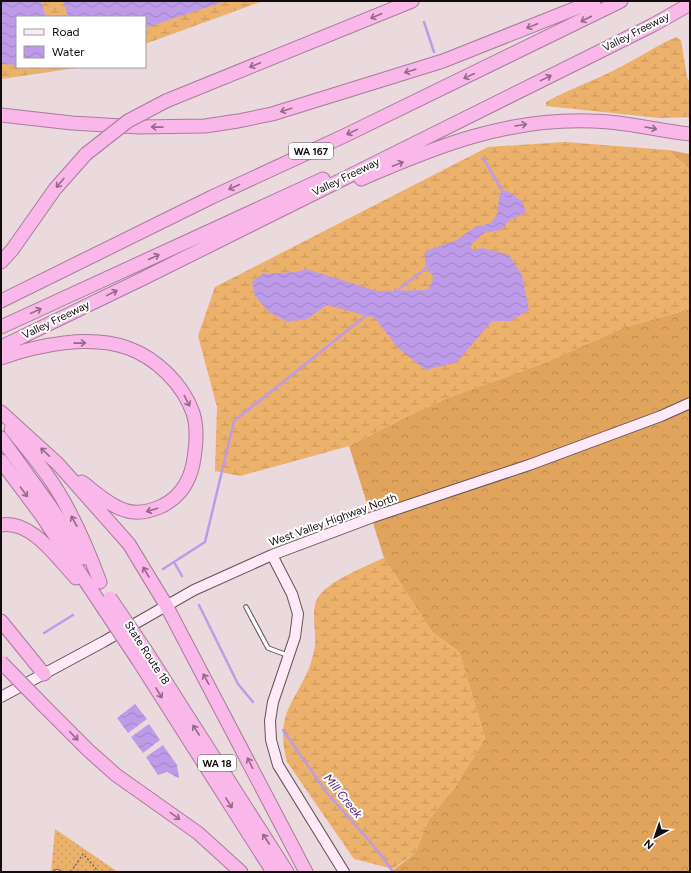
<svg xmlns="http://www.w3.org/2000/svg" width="691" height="873" viewBox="0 0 691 873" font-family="Figtree,sans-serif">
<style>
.forest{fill:url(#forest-crowns)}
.wetland{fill:url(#wetland-marsh)}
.park{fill:url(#park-dots)}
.water{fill:url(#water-waves)}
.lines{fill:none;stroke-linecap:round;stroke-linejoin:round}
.stream{stroke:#be9be8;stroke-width:2.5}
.lane-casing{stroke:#615456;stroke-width:5.5}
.secondary-casing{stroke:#615456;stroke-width:12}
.highway-casing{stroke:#a87b9c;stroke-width:15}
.path{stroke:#73696b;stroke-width:1.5;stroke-dasharray:2 2;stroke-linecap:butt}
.lane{stroke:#fff;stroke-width:3.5}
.secondary{stroke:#fee9f8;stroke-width:10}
.highway{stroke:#fab7e9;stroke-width:13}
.highway-bridge-casing{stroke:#a87b9c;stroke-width:15;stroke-linecap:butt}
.highway-bridge{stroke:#fab7e9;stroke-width:13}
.oneway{stroke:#916a86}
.labels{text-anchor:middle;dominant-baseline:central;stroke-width:4;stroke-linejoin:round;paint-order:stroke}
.shield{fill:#fff;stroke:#585556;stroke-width:1}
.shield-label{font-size:10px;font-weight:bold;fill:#110c0d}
.street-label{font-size:11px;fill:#110c0d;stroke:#fff}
.water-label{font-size:12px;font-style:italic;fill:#51227b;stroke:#fff}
</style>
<defs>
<pattern id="forest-crowns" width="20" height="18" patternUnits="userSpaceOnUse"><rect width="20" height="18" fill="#e0a45c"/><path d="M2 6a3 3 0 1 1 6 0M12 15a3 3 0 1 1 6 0" fill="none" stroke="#bf8c4f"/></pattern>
<pattern id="wetland-marsh" width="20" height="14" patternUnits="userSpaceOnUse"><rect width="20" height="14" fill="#ecb16b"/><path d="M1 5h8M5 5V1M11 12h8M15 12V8" fill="none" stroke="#c9975c"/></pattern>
<pattern id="park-dots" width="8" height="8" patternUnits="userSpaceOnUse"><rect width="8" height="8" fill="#ecb16b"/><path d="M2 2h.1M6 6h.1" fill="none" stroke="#c9975c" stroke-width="1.8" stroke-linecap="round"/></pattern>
<pattern id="water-waves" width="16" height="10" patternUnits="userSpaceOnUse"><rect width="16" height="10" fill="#be9be8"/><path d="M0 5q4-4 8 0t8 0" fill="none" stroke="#a284c6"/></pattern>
</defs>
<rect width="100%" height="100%" fill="#eadadd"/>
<!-- forest -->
<path class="forest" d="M668,150L690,154V169Z
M690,309V872H391L415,853L429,819L456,786L485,738L459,652L432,632L384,558L349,446L410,415L455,395L542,364L625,327Z"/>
<!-- wetland -->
<path class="wetland" d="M1,1H263L145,44V17H17V67H83L1,79Z
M676,37L681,40L687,77L690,82V117L660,118L546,106V102C571,88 599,79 624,65C642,56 657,45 676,37Z
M565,142L668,150L690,169V309L625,327L542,364L455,395L410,415L349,446L240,476L215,471L217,407L198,336L215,287L488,147Z
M384,558L432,632L459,652L485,738L456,786L429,819L415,853L393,869L354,859L287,762C272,706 304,698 314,651C318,635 310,614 317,599C326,582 366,566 384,558Z"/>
<!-- park -->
<path class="park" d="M55,829L118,872H51Z"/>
<!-- water -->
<path class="water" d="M1,1H41L46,17H17V65L1,64Z
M63,1H226L145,28V17H68Z
M506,190L522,201L526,212L510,220L501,230L484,233L470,246L473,251L482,248L509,255L522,275L529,310L510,321H492L457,362L426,370L398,348L375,318L327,305L307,319L287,322L269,312L255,296L252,282L262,274L296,272L306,269L377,291L428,290L434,277C426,269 423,262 426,251L457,240L475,227L491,223L497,214L500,193Z
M135,704L147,719L128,733L117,718Z
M149,724L160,740L143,753L131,737Z
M163,745L177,765L179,777L178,778L167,772L158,775L146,757Z"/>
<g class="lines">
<!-- stream -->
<path class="stream" d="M424,22L434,52
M483,158L504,194
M395,292L429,266
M174,562L182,576
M163,569L205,542L234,421L368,314
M199,605L238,684L253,702
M44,633L73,615
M283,730L327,793L379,852L393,872"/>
<defs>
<path id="lane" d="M246,607L268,648L287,655
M56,872H58"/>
<path id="secondary" d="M272,555L292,594L298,614L295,637L273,702L270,721L271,740L278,765L344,872
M1,697L103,642L194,590L272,555L373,517L529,465L661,416L690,403"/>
<path id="highway" d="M166,101L412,1
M1,115L72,123L139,127L205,126L238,121L272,114L443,61L594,1
M361,179C437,146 507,118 591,121C625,121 657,131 690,134
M1,262L12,250L55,189L86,154
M1,301L212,197L344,136L621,1
M1,327L323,179
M1,347L142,279L653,25L690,4
M1,358C38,345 90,334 128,348C156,358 183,384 193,413C198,428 196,448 193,464C189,483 180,497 162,506C151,511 137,515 124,510C109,505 95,492 82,482
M1,412L58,464L129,544L166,605L306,872
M11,429C23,444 36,459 47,475C69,505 87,547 100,582
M1,438L50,506L84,558
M1,461L42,516L102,606
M1,525C32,520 57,558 76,578
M1,621L44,674
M148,654L287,872
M138,660L273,872
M46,708L88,750L116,775L198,833L241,872"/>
</defs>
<!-- lane casing -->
<use href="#lane" class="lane-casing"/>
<!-- secondary casing -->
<use href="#secondary" class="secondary-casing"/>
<!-- highway casing -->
<use href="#highway" class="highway-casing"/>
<!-- path -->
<path class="path" d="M71,872L83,854L99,872"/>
<!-- lane -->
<use href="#lane" class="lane"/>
<!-- secondary -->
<use href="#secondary" class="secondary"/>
<!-- highway -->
<use href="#highway" class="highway"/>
<defs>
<path id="highway-bridge" d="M86,154L128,121L166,101
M110,598L148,654
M102,606L138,660
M1,662L46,708"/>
</defs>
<!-- highway-bridge casing -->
<use href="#highway-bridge" class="highway-bridge-casing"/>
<!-- highway-bridge -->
<use href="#highway-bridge" class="highway-bridge"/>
</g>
<!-- one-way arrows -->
<defs><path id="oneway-shaft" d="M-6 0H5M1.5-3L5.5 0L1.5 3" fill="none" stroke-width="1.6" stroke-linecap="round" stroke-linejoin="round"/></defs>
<g class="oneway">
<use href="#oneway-shaft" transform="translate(376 16) rotate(157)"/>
<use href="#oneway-shaft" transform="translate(586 19) rotate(153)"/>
<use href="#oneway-shaft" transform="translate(532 26) rotate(158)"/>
<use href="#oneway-shaft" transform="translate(255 65) rotate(158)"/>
<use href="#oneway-shaft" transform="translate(410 71) rotate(163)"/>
<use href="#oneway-shaft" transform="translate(469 76) rotate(155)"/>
<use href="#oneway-shaft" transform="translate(546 78) rotate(-26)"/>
<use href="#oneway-shaft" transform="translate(286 110) rotate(163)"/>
<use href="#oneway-shaft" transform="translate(521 125) rotate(-9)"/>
<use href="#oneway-shaft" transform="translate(157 127) rotate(-179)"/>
<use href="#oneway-shaft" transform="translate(651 128) rotate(10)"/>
<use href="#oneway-shaft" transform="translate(352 132) rotate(154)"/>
<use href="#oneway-shaft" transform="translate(398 164) rotate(-22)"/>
<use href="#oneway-shaft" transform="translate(60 183) rotate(130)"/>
<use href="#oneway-shaft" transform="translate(234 187) rotate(155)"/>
<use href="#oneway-shaft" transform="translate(154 257) rotate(-25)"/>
<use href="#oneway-shaft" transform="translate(112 293) rotate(-26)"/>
<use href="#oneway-shaft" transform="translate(36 311) rotate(-25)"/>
<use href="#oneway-shaft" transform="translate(80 343) rotate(-1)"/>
<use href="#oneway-shaft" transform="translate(187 401) rotate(63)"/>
<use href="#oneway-shaft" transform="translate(45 452) rotate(-136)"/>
<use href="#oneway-shaft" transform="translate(24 492) rotate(54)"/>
<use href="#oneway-shaft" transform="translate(152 510) rotate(164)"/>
<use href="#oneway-shaft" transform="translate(74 521) rotate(-119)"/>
<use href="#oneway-shaft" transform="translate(146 572) rotate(-121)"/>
<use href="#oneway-shaft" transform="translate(206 679) rotate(-118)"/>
<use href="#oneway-shaft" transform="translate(159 693) rotate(58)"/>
<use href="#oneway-shaft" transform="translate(196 730) rotate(-123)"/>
<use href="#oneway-shaft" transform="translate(74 736) rotate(46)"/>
<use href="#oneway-shaft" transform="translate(250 763) rotate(-117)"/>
<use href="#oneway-shaft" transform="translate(229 803) rotate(58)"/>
<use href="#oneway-shaft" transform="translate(175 816) rotate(36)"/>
<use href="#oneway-shaft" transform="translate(266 839) rotate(-123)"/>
</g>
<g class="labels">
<!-- shield labels -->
<g class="shield">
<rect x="289" y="143" width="44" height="16" rx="3"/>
<rect x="198" y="755" width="38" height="16" rx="3"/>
</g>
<g class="shield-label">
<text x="311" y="151">WA 167</text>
<text x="217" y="763">WA 18</text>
</g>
<!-- street labels -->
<g class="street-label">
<text transform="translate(636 32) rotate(-27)">Valley Freeway</text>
<text transform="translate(346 177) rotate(-26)">Valley Freeway</text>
<text transform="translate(56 320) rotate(-26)">Valley Freeway</text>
<text transform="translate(333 520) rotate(-20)">West Valley Highway North</text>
<text transform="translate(147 653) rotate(57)">State Route 18</text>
</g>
<!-- water labels -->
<g class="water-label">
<text transform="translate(343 796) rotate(51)">Mill Creek</text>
</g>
</g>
<!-- border -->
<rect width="691" height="873" fill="none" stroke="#110c0d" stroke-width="4"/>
<!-- legend -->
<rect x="16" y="16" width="130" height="52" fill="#ffffff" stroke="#a09e9e"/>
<rect x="24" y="29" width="20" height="6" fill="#fee9f8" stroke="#a09e9e"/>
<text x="52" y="36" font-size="12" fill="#110c0d">Road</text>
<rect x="24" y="46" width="20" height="12" fill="url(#water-waves)" stroke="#a09e9e"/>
<text x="52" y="56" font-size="12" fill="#110c0d">Water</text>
<!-- north arrow -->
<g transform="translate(655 837) rotate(220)" stroke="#ffffff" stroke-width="3" paint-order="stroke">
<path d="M0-3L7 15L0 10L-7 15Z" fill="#110c0d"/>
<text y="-6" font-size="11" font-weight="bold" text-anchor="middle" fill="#110c0d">N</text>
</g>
</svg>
